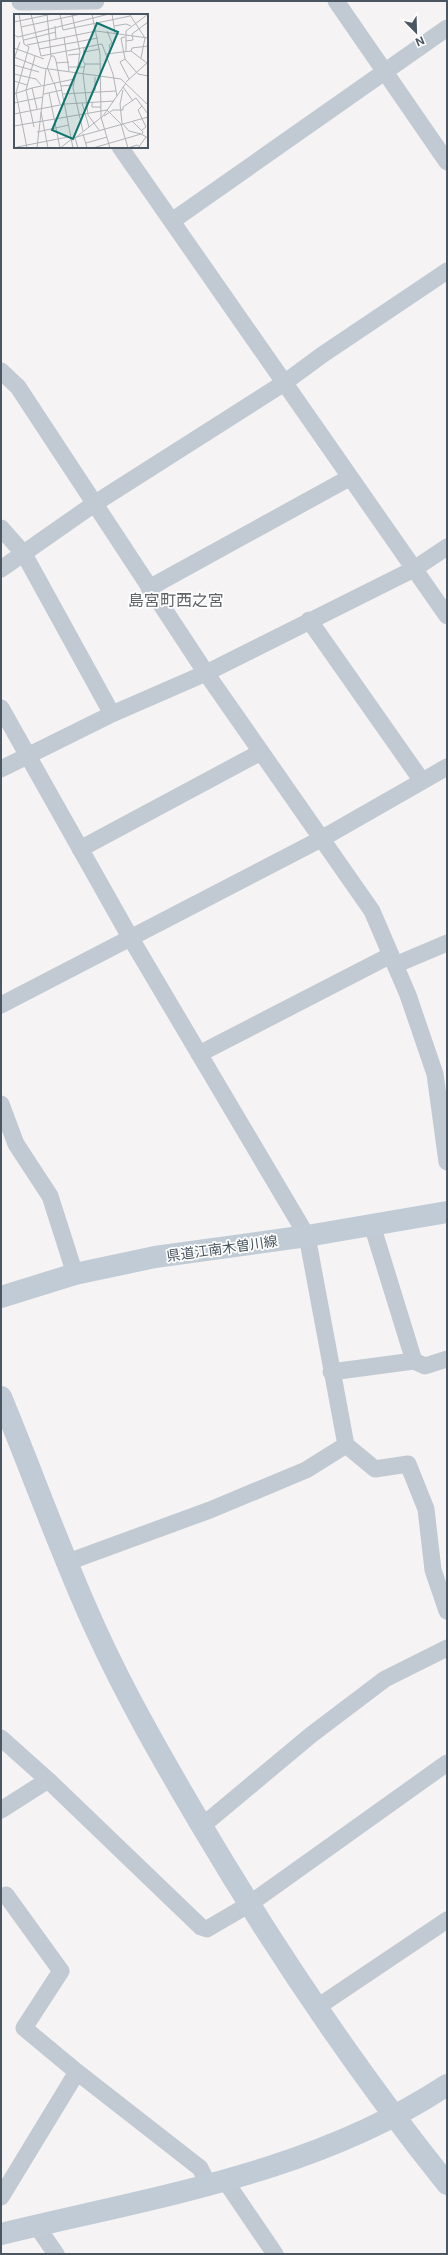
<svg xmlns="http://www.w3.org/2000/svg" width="448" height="2255" viewBox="0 0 448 2255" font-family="Inter,'Noto Sans JP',sans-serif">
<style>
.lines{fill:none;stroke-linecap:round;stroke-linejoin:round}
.street{stroke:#c1cad2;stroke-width:17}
.secondary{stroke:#c1cbd6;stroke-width:22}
.labels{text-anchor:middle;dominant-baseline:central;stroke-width:3.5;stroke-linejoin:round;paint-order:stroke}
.street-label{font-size:14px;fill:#4a5661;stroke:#fff}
.quarter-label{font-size:16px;fill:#5f6368;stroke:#fff}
.inset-road{fill:none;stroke:#b1b4b9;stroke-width:1}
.view{fill:#0f766e;fill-opacity:0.15;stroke:#0f766e;stroke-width:2}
.inset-edge{fill:none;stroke:#4a5661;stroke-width:2}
</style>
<rect width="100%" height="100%" fill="#f5f3f3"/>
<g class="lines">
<!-- street -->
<path class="street" d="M336,1L447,162
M20,2L96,1
M120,147L447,616
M172,221L447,28
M1,371L18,387L206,673L372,911L408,995L435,1074L447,1162
M1,528L24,554L112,714
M1,569L94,504L284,383L322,355L447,271
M149,588L349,478
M309,620L422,781
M1,708L130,937L307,1236L346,1445L375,1469L408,1464L426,1509L433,1570L447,1611
M1,769L112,714L206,673L414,569L447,547
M80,849L261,752
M395,965L447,943
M1,1005L321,839L447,767
M199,1054L391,955
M1,1104L16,1144L50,1196L75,1274
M372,1225L414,1361
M331,1372L414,1361L425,1366L447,1359
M68,1562L210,1510L306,1470L346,1445
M1,1738L48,1780L201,1927L207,1929L248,1905L447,1763
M1,1810L48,1780
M202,1826L311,1735L385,1679L447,1648
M6,1895L61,1971L24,2028L77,2072L200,2168L209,2186
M316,2008L447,1920
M226,2182L275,2254
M1,2197L77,2072
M36,2225L56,2254"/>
<!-- secondary -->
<path class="secondary" d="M1,1297L75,1274L155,1257L307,1236L447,1212
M1,1397C33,1474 61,1554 96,1630C126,1696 163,1760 200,1823C275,1950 355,2069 447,2184
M1,2234C153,2197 314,2173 447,2085"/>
</g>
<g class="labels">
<!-- street labels -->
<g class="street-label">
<text transform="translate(222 1248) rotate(-8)">県道江南木曽川線</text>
</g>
<!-- quarter labels -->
<g class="quarter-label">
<text x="176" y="600">島宮町西之宮</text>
</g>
</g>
<!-- overview -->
<g transform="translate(14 14)">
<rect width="134" height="134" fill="#f5f3f3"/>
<path class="inset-road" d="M5,0L10,30L15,33L2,79L13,134M17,0L27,42L88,30L99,60L103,82M33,0L37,42L33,55M46,0L49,16L116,2M58,0L66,38L64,52M78,0L86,40L87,103L96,134M98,0L101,19M116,1L131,24L127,44M0,8L38,0M41,12L42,25M100,12L112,10L117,12M7,13L67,0M93,17L98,29L95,31L96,35M0,21L4,23L95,0M50,23L55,57M111,23L107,24L111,45L124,60L134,62M10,26L42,18M112,27L119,26L118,20L134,8M13,31L82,17L134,24M70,33L69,47L71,50L69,60L74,101L85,116M0,34L30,45M25,35L84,24M112,37V17L134,0M117,37L118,34L134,32M70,38L86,35M92,40L117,37L133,49M54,41L66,40M37,42H40L42,47L59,134M0,43L28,54L107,65L134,91M0,45L6,28M111,45L106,48L115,65M42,49L55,48M71,50H87M0,51L25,58M55,53H70M34,55L39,68M62,58L59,74L69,117M0,60L22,65L27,71M0,67L13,71M40,68L46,90M112,68L134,48M47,72L59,71M109,73L119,87M18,74L60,65M109,76L106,90L108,109L115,117L127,120M81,77V63M35,79L46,134M0,80L18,74L23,95M30,80L48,76M49,80L102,77M78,88V93H87M0,89L29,83M68,89L75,113M27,98L34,134M0,100L51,90L100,87M90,102L99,96H109V93L122,84L134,100M119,108L129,118L128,120M0,112L93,96L107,110L114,134M20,113L12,76L21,42M128,116L132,113L124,96L128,92M23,118L55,111M69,120L73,134M72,129L93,123M3,133L54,123L58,124M23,134L32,55M46,134L59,124L134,103M64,134L61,124L89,102L112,69M79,134L127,120L134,124M114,134L123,131L127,134M124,134L132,123"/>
<path class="view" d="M83,9L104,18L59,125L38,116Z"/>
<rect width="134" height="134" class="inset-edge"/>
</g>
<!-- border -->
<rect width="448" height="2255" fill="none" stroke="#4a5661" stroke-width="4"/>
<!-- north arrow -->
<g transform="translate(416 32) rotate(157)" stroke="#ffffff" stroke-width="3" paint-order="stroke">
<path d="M0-3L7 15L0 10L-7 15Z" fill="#4a5661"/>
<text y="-6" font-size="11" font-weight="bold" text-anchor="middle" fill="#4a5661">N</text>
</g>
</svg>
